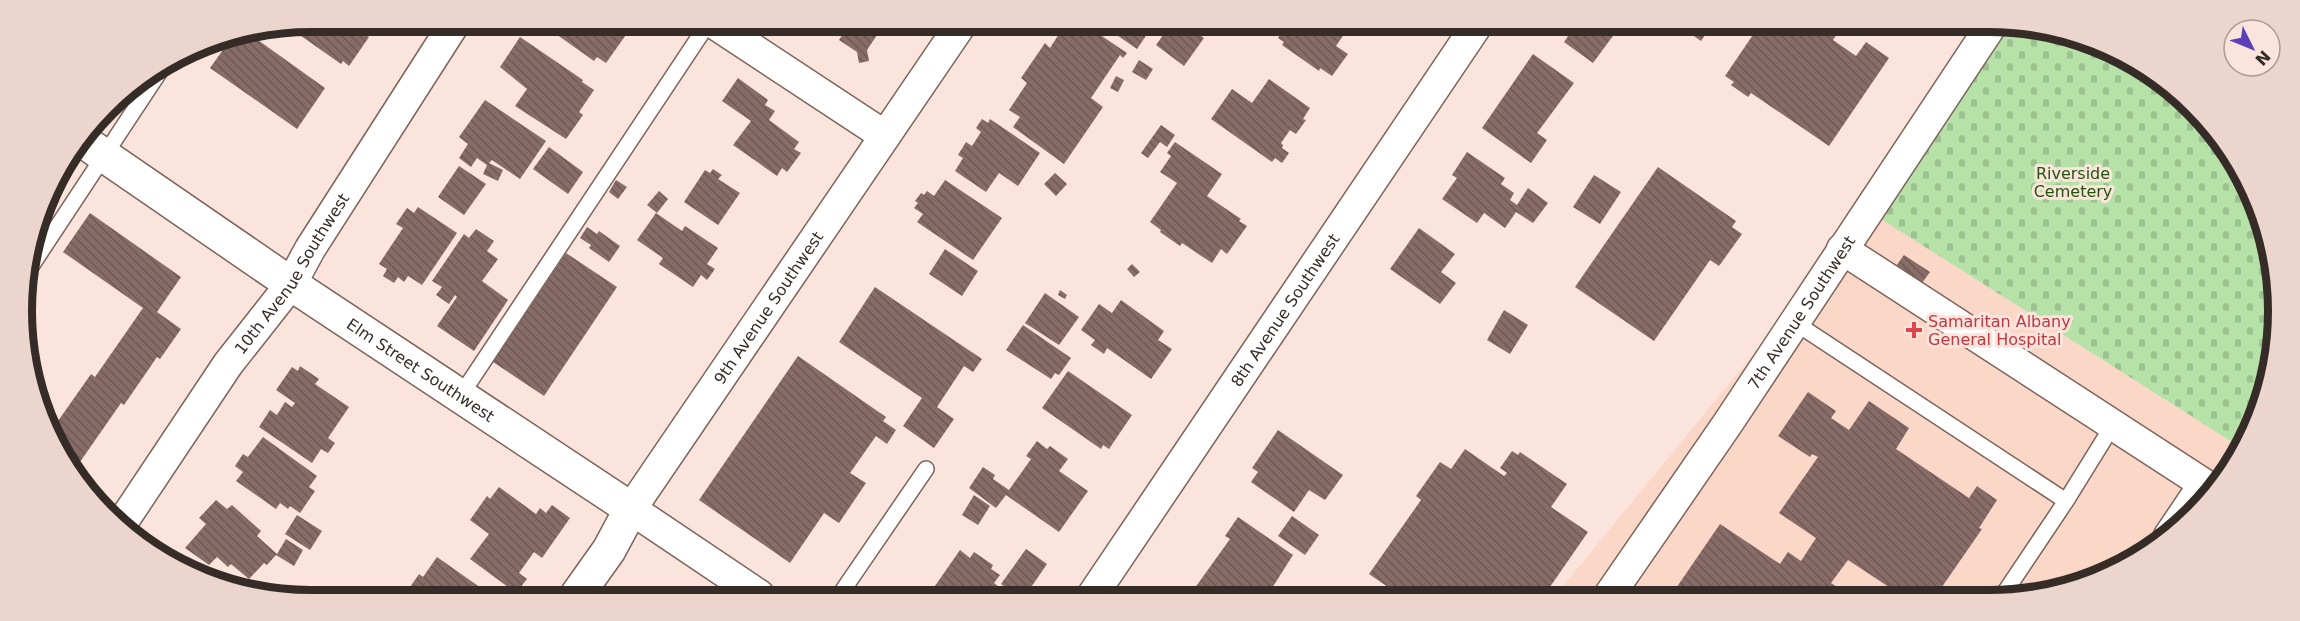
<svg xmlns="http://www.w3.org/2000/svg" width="2300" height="621" viewBox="0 0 2300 621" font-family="'DejaVu Sans',sans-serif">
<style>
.built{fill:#fbd7c8}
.cemetery{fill:url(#cemetery-stones)}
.building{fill:url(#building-back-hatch)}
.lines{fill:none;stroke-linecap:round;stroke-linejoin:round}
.lane-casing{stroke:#7c6359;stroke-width:18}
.street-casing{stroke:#7c6359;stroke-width:33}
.secondary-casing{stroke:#7c6359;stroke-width:36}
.lane{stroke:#fff;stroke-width:15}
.street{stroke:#fff;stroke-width:30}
.secondary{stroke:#fff;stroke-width:33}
.health-dot{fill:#e0444e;stroke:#fbe4db;stroke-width:2}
.labels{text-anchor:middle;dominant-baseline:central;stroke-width:6;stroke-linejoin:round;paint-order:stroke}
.park-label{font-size:16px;fill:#21540a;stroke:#fbe4db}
.street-label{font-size:16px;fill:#362c27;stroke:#fbe4db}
.health-label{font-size:16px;fill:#be3a42;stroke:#fbe4db;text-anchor:start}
.rim{fill:none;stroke:#362c27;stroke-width:8}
</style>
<defs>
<pattern id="cemetery-stones" width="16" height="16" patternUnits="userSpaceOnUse" patternTransform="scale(1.5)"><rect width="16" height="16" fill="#b6e2a8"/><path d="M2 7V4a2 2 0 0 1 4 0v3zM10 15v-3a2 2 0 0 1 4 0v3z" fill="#9dc291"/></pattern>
<pattern id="building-back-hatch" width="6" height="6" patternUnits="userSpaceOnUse" patternTransform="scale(1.5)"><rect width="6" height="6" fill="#886c68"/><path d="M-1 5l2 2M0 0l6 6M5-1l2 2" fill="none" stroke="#705956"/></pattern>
</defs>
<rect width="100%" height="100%" fill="#fbe4db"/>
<!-- built -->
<path class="built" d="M1870,212L2243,449L2240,455L2181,528L2117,570L2027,598L1554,597Z"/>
<!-- cemetery -->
<path class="cemetery" d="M2003,26L2046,27L2150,70L2230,149L2273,254V367L2243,449L1870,212Z"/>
<!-- building -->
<path class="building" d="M310,21H352L364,29L362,32L369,37L349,66L343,61L341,64L287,26Z
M539,22H613L628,32L606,63L597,57L594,61Z
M825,23H885L867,50L869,61L859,63L857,52L839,40L843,34Z
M1066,23H1073L1081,29L1084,24L1127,53L1123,58L1120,55L1091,98L1103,107L1064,164L1013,127L1020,117L1009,110L1027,83L1021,78L1045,43L1050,48Z
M1106,24H1154L1137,49L1111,31L1113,28Z
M1171,24H1185L1204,38L1184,66L1156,45Z
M1296,24H1351L1336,46L1348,54L1332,76L1320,68L1319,71L1282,45L1284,42L1278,38L1285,29L1290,32Z
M1573,25H1621L1593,63L1564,42L1575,26Z
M1678,25H1712L1701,41Z
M1759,26H1842L1833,40L1856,56L1866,42L1889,58L1829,146L1751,93L1748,97L1731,85L1734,82L1725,76Z
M248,33L325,88L297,129L210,68L233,36Z
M520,37L583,80L582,82L594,90L579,112L583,115L566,139L515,106L527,89L500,67Z
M1533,54L1574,83L1537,133L1547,140L1531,163L1482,128Z
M1139,60L1153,69L1146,80L1132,72Z
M1116,76L1124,80L1118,92L1110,88Z
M738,78L768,100L765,105L775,111L769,120L799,142L794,149L801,153L787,172L782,168L777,176L733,145L751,121L722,101Z
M1269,79L1310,108L1303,119L1306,120L1296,134L1290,130L1281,143L1283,145L1282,148L1289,153L1282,163L1275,158L1272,162L1211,119L1232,89L1252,103Z
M485,100L546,141L520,179L492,160L489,163L503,170L498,181L483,174L487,165L477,158L471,167L459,158L468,144L459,137Z
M982,119L988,123L990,119L1040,153L1018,186L999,173L986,192L955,171L963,158L958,155L966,142L972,146L981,132L976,128Z
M1161,125L1175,135L1167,147L1160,142L1148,158L1141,153Z
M1175,142L1222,174L1207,196L1241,219L1239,221L1247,226L1227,254L1221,249L1212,263L1182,243L1180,246L1160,232L1161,230L1150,222L1177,183L1160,172L1171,156L1167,153Z
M549,147L583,172L568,194L533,169Z
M1467,152L1505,178L1501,184L1514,193L1510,200L1517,205L1528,188L1548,203L1533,223L1516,212L1505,228L1484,213L1477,223L1442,199L1457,178L1452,175Z
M459,166L486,184L464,215L438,197Z
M1658,167L1736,221L1732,227L1742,234L1719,266L1710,260L1654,341L1575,287Z
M713,169L722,175L718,179L740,193L718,225L684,202L705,170L710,173Z
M1055,173L1067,184L1056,196L1044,184Z
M1594,175L1621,192L1600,224L1573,207Z
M616,180L627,187L618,199L609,192Z
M945,180L1002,218L973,260L917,222L923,214L914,208L918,203L915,201L921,193L924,195L927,191L934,196Z
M659,191L668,199L657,213L647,205Z
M48,193L59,201L37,234Z
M418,207L457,233L422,285L408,276L404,282L398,277L394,283L383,276L387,269L379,264L403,228L396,224L407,208L414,213Z
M90,213L181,277L157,312L181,329L160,359L157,357L124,405L121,403L73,472L51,431L91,374L95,377L143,308L63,252Z
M656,213L682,231L685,226L718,248L707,264L715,269L707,280L701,275L693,287L659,264L663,258L637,240Z
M587,227L597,234L599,231L620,246L609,262L589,248L591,245L580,238Z
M1419,228L1455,254L1441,272L1456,283L1440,304L1390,269Z
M476,229L494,241L487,251L498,259L482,281L508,300L474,351L437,326L457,297L455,295L449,304L436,295L442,287L432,281L464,234L469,238Z
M945,249L978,271L962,296L929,274Z
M566,253L617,287L544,396L493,362Z
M1904,255L1930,272L1922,283L1896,266Z
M1132,264L1140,272L1134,277L1127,269Z
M875,287L982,359L973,372L964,366L937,407L954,419L934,448L903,426L922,398L839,342Z
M1060,290L1067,295L1065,299L1058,295Z
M1045,293L1079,317L1059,345L1025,323Z
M1121,300L1164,331L1158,340L1172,349L1151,379L1107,348L1104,354L1091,345L1095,340L1081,330L1099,304L1112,313Z
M1504,310L1528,325L1510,354L1487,340Z
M1023,325L1071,358L1059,375L1055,373L1051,379L1006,350Z
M798,356L886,417L883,421L896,430L887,444L876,436L850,473L866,483L839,523L824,513L790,563L699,500Z
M300,366L319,379L315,384L349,407L328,438L335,443L328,453L321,449L312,463L259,427L270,410L277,415L285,402L292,407L295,403L276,390L292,367L298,371Z
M1068,371L1132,415L1109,449L1103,445L1101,449L1042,408Z
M1808,392L1836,411L1831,418L1849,430L1869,401L1909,428L1896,449L1969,498L1977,486L1997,500L1979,528L1982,529L1935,597H1931L1922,592L1918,597H1904L1848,560L1831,583L1848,594L1851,590L1862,597H1670L1720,524L1780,564L1788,552L1801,561L1816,538L1779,513L1818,457L1812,454L1810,457L1778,436Z
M1278,430L1343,475L1325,500L1309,490L1294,512L1251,482L1258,472L1252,468Z
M263,437L317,476L309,487L315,491L300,513L290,506L288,509L280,503L276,509L236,481L243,472L235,466L243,454L248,457Z
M1037,441L1047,449L1050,446L1068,459L1059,471L1088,491L1059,532L1006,495L996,508L969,488L983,467L995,475L993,479L1009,490L1031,459L1026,456Z
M1465,449L1504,476L1507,473L1500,468L1512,451L1518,455L1520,452L1567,484L1551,507L1588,532L1543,597L1401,596L1369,574L1421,500L1416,496L1440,462L1451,469Z
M499,487L536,514L540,508L546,513L552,505L570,518L542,558L534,552L519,573L527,579L516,593L470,559L489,534L470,520L487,496L490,499Z
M974,495L990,506L978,525L962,515Z
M216,500L227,509L232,505L261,531L257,536L277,554L286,539L303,550L294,566L276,555L267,565L264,563L249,579L231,564L228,567L217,557L209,565L185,548L206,524L199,518Z
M297,515L322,531L310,550L285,534Z
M1292,516L1319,535L1305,555L1278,536Z
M1238,517L1293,555L1267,596H1198L1192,592L1230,539L1225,536Z
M1026,549L1047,564L1025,596H1018L1001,584Z
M960,550L970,558L974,552L993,565L991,569L1000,575L994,583L999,587L993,596H928Z
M437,557L491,595H409L406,593L419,574L423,577Z"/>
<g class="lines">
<defs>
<path id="lane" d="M26,274L164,65
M1794,322L2066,501L2001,598
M461,395L709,22
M2066,501L2113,425
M839,596L926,469"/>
<g id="street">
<path d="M712,22L885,136"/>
<path d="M1842,249L2204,484L2169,536"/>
<path id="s1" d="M122,523L228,364L291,284L310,249L456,21"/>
<path id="s2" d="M759,595L631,509L962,23"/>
<path id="s3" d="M1092,596L1477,25"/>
<path id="s4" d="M1608,597L1728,423L1991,26"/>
</g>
<g id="secondary">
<path id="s5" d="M83,141L291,284L631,509L609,550L577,595"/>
</g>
</defs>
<!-- lane casing -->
<use href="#lane" class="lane-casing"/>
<!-- street casing -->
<use href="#street" class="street-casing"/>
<!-- secondary casing -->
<use href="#secondary" class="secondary-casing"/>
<!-- lane -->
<use href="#lane" class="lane"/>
<!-- street -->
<use href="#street" class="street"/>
<!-- secondary -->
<use href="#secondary" class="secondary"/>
</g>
<!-- markers -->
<path class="health-dot" d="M1911 321h6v6h6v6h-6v6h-6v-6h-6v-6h6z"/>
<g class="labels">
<!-- park labels -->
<g class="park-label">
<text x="2073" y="173">Riverside<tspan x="2073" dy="18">Cemetery</tspan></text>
</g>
<!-- street labels -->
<g class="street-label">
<text stroke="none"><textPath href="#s1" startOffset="302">10th Avenue Southwest</textPath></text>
<text stroke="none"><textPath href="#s2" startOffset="398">9th Avenue Southwest</textPath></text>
<text stroke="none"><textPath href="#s3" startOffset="345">8th Avenue Southwest</textPath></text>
<text stroke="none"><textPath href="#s4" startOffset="344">7th Avenue Southwest</textPath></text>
<text stroke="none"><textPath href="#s5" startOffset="408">Elm Street Southwest</textPath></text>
</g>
<!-- health labels -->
<g class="health-label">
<text x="1928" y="321">Samaritan Albany<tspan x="1928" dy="18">General Hospital</tspan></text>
</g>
</g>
<!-- crop -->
<path d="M0 0H2300V621H0ZM311 32H1989A279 279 0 0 1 2268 311V311A279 279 0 0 1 1989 590H311A279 279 0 0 1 32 311V311A279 279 0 0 1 311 32Z" fill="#ebd5cd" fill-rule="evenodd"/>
<path class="rim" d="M311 32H1989A279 279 0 0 1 2268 311V311A279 279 0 0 1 1989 590H311A279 279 0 0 1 32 311V311A279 279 0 0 1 311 32Z"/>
<!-- north arrow -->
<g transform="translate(2252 48) rotate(133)"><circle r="28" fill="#fbe4db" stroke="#ac9a93" stroke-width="1.5"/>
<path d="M0-4.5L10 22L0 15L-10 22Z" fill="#5a40b8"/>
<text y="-9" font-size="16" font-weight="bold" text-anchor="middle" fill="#362c27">N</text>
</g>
</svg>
